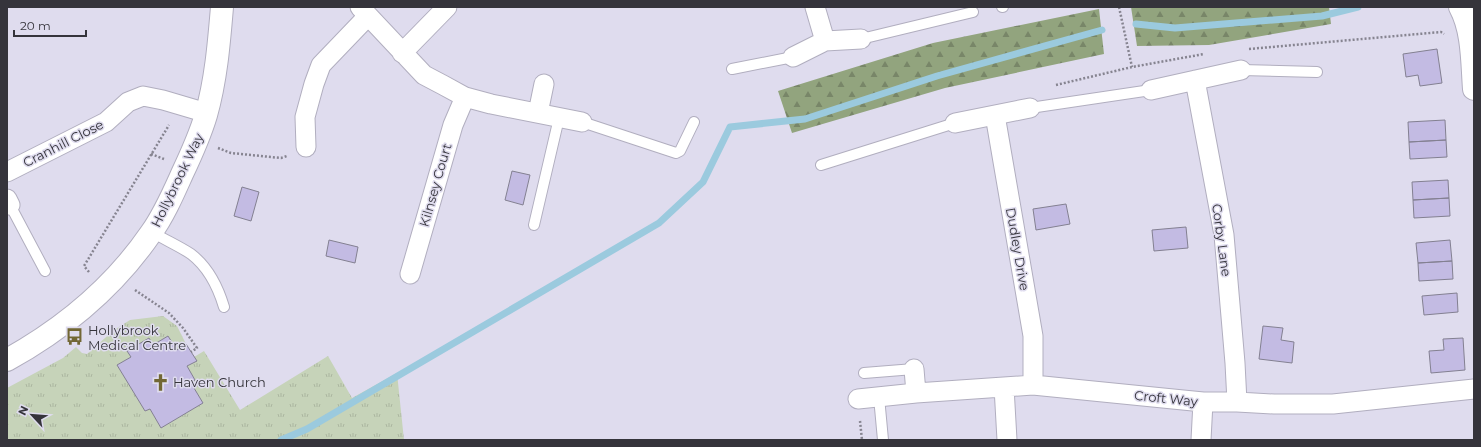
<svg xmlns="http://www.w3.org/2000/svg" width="1481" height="447" viewBox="0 0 1481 447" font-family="Montserrat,sans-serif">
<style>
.grass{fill:url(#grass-tufts)}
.forest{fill:url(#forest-firs)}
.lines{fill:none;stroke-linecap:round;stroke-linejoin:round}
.stream{stroke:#9bcade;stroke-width:7}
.building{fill:#c3bbe3;stroke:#838091}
.service-casing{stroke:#b1aebf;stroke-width:12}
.minor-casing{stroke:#b1aebf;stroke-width:21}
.tertiary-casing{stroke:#b1aebf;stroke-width:24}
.path{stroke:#868490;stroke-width:2.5;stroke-dasharray:2 2;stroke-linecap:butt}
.service{stroke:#fff;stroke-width:10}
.minor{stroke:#fff;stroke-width:19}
.tertiary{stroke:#fff;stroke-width:22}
.labels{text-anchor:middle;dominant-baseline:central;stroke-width:3;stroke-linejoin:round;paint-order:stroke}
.street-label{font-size:13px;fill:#35343b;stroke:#dfdcee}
.poi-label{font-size:13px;fill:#35343b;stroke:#dfdcee;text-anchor:start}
</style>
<defs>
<pattern id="grass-tufts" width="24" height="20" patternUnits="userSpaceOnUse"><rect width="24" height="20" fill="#c6d3b9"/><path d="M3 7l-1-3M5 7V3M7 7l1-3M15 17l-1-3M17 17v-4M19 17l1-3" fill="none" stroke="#abb6a0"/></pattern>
<pattern id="forest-firs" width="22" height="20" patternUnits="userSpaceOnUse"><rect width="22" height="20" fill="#92a47e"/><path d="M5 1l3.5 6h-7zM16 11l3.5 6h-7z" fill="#788668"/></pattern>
</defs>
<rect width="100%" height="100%" fill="#dfdcee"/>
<!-- grass -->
<path class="grass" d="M163,316L177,326L186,344L177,350L168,336L153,345L149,338L128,351L131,357L117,365L145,411L150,409L161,428L203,403L191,383L195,380L187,366L196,361L194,357L204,351L240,410L328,356L352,398L397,373L404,440H7V388L63,358L76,347L82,353L87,354L114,330L130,320Z"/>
<!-- forest -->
<path class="forest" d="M1131,7H1329L1331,24L1209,45L1137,46Z
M1099,9L1104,54L945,88L792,133L778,91L933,43Z"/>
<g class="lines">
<!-- stream -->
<path class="stream" d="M1136,24L1175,28L1322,16L1358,7
M281,440L307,429L659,223L703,182L730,127L805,119L937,76L1102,30"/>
</g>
<!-- building -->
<path class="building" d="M1437,49L1442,83L1420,86L1418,75L1406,77L1403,54Z
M1445,120L1446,140L1409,142L1408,122Z
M1446,140L1447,157L1410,159L1409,142Z
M512,171L530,175L523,205L505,200Z
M1448,180L1449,198L1413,200L1412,182Z
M242,187L259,192L251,221L234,216Z
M1449,198L1450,216L1414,218L1413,200Z
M1066,204L1070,224L1036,230L1033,209Z
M1186,227L1188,248L1154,251L1152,230Z
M329,240L358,247L355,263L326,256Z
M1450,240L1452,261L1418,263L1416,243Z
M1452,261L1453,279L1419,281L1418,263Z
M1457,293L1458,312L1424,315L1422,296Z
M1263,326L1283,328L1281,340L1294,342L1292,363L1259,359Z
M168,336L177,350L186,344L197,361L187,366L195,380L191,383L203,403L161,428L150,409L145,411L117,365L131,357L127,351L149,338L153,345Z
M1463,338L1465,370L1431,373L1429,351L1444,350L1443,339Z"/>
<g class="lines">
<defs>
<path id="service" d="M1002,7H1003
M861,39L973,12
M732,69L793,57
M1241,70L1317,72
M1030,108L1151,90
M582,122L676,153L680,151L694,122
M821,165L955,123
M10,205L45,271
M534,225L559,118
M152,232C165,240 179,246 191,254C208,267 218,287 224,307
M864,373L914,369
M879,397L883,440"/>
<path id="minor" d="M360,7L424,75L443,85L465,97L491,104L582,122
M815,7L825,41
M402,53L447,7
M793,57L825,41L861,39
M1195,80L1224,235L1235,363L1237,402
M1151,90L1241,70
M538,113L544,84
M995,115L1033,336V385
M955,123L1030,108
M306,147L305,117L314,84L321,65L368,16
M7,172L106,122L128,102L143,96L163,100L207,113
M7,199L10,205
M410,274L453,125L465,97
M914,369L916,393
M1004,387L1007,440
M858,399L916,393L1033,385L1203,402H1237L1274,404H1333L1474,389
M1201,440L1203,402"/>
<path id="tertiary" d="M1460,7C1473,31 1472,63 1474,89
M7,360C63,329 114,287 151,233C164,215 173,194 182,174C191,155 200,135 206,115C216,80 219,43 222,7"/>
</defs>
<!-- service casing -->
<use href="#service" class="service-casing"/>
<!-- minor casing -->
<use href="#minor" class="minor-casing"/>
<!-- tertiary casing -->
<use href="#tertiary" class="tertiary-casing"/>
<!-- path -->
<path class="path" d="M1119,7L1132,67
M1249,49L1441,32L1444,34
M1056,85L1132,67L1204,54
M218,148L231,153L281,158L287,156
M151,154L164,159
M89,272L84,266L169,125
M135,290L169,313L183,328L197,348L191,352
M860,421L862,440"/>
<!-- service -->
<use href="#service" class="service"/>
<!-- minor -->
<use href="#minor" class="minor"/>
<!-- tertiary -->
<use href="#tertiary" class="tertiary"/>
</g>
<!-- icons -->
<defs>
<symbol id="bus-bare" viewBox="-9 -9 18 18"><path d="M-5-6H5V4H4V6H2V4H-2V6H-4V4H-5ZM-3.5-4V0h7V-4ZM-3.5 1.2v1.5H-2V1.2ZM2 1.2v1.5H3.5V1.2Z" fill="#726734" stroke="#dfdcee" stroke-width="2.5" paint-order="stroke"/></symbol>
<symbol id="church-bare" viewBox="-9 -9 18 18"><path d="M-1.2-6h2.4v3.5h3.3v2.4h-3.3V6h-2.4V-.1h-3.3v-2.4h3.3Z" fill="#726734" stroke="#dfdcee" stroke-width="2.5" paint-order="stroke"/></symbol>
</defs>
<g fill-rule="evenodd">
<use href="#bus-bare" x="62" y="324" width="25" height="25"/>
<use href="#church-bare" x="148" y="370" width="25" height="25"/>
</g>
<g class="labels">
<!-- street labels -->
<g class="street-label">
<text transform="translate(63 143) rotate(-27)">Cranhill Close</text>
<text transform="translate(177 180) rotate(-64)">Hollybrook Way</text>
<text transform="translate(435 185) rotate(-74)">Kilnsey Court</text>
<text transform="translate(1222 240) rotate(82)">Corby Lane</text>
<text transform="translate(1018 249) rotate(80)">Dudley Drive</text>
<text transform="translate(1166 398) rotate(6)">Croft Way</text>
</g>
<!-- poi labels -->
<g class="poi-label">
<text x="88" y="330">Hollybrook<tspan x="88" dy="15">Medical Centre</tspan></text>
<text x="173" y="382">Haven Church</text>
</g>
</g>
<!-- border -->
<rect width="1481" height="447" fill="none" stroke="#35343b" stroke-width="16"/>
<!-- north arrow -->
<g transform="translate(32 415) rotate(296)" stroke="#dfdcee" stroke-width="3" paint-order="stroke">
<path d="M0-3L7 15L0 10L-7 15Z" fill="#35343b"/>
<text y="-6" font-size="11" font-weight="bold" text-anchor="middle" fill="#35343b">N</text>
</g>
<!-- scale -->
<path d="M14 30v6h72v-6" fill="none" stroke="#35343b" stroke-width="2"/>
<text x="20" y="30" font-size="12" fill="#35343b" stroke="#dfdcee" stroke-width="3" paint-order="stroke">20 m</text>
</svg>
